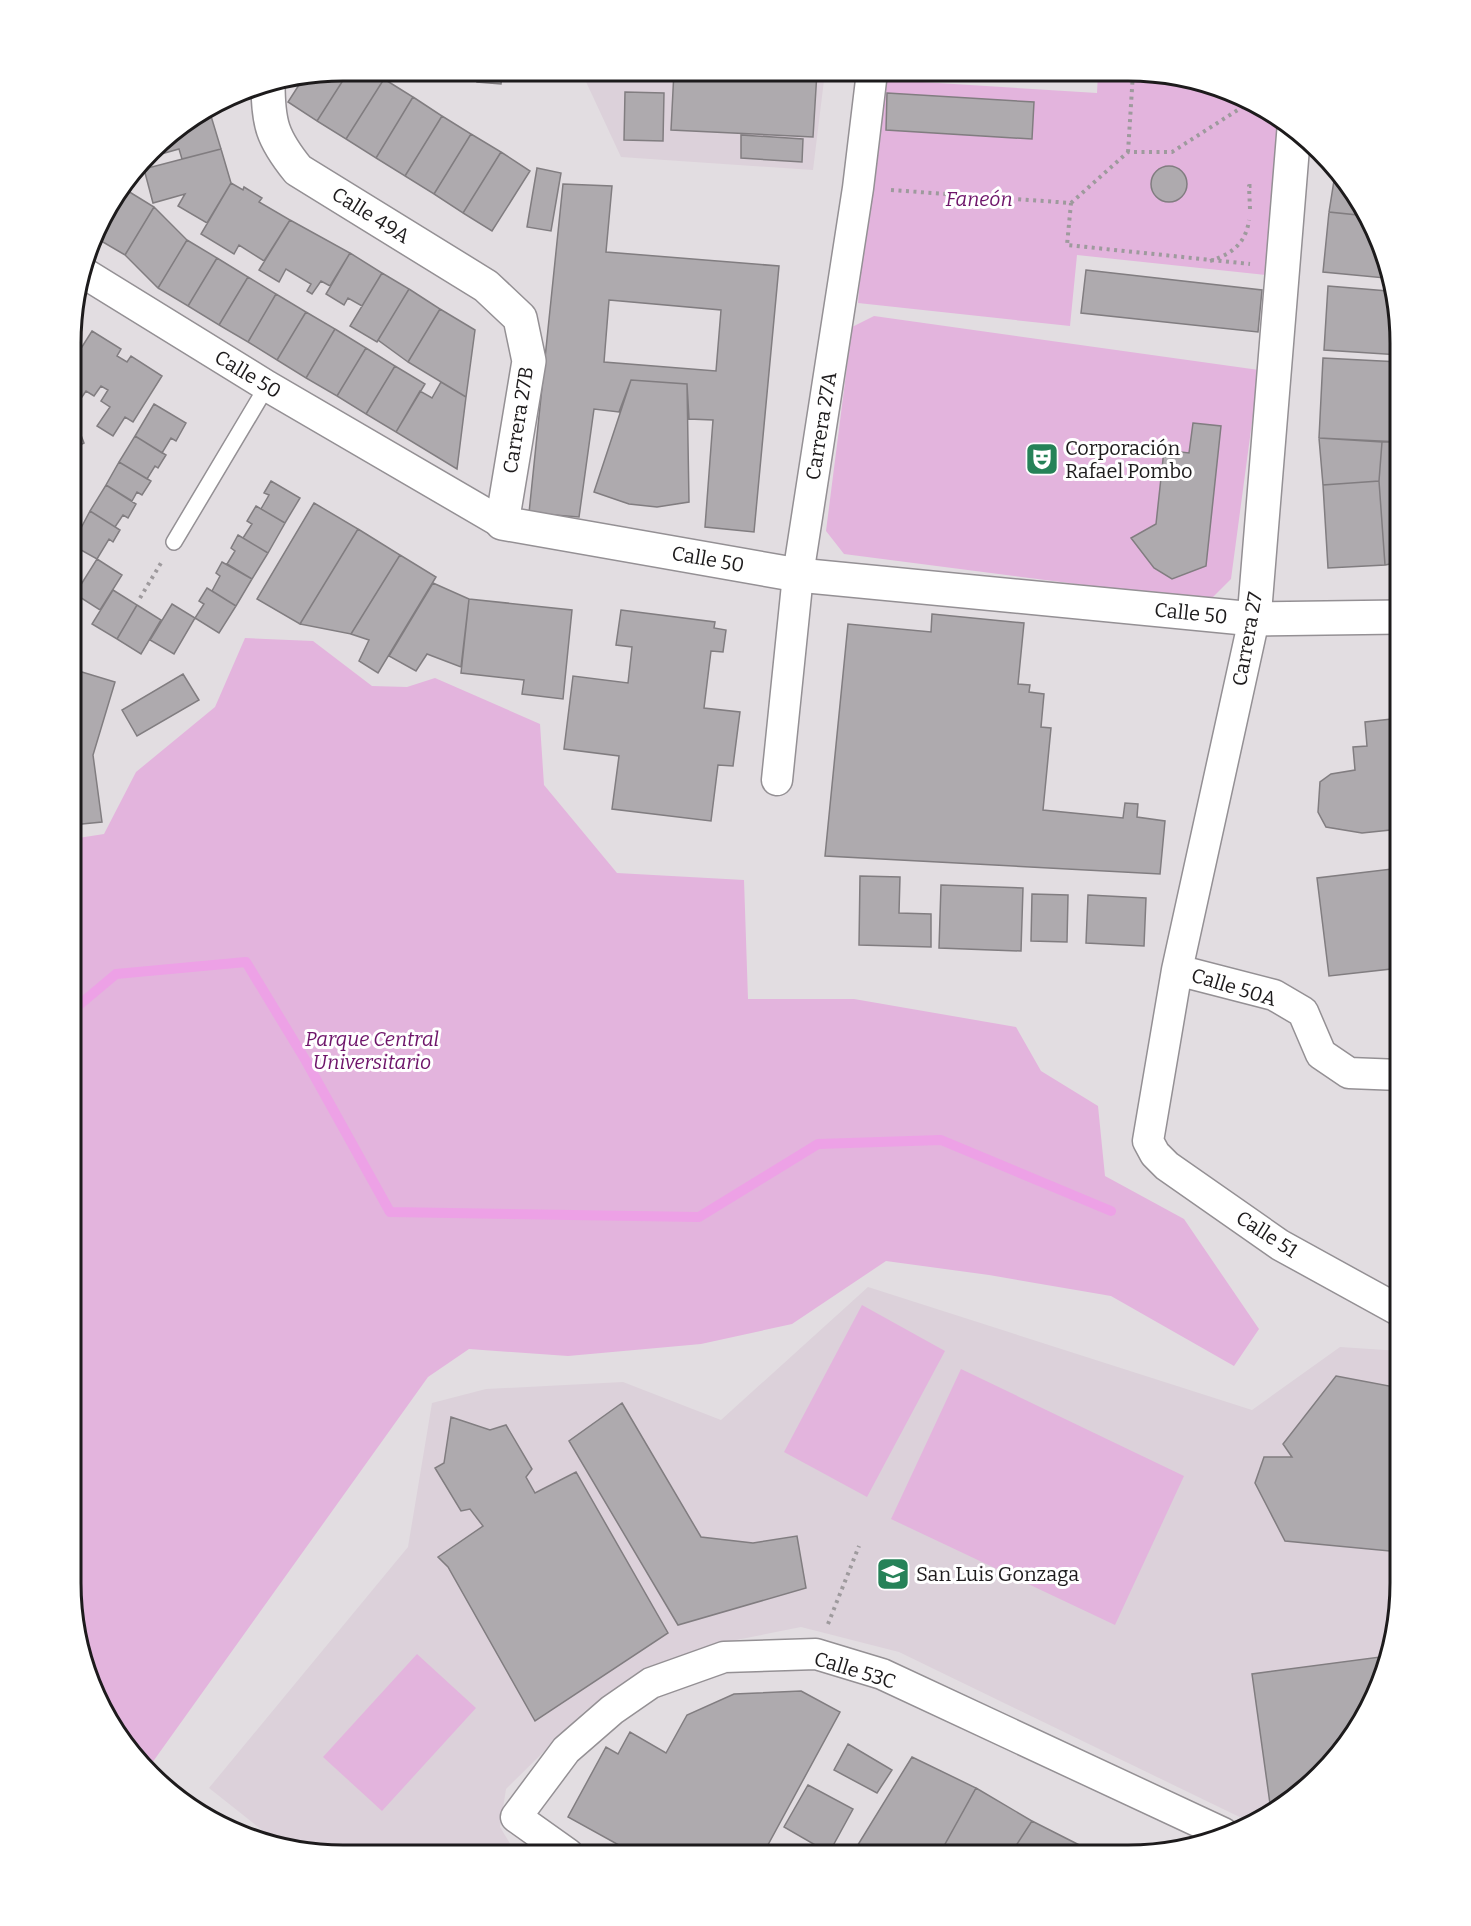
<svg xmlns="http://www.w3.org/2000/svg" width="1471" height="1926" viewBox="0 0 1471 1926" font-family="Bitter,serif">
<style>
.built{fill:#dcd1da}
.green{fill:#e3b4dd}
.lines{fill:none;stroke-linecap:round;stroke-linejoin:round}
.stream{stroke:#eda1e6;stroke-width:10}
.building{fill:#aeaaae;stroke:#817d80;stroke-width:1.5;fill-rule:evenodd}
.service-casing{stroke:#949094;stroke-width:18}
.minor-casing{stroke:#949094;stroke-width:33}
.tertiary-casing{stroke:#949094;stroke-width:36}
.secondary-casing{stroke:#949094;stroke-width:36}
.path{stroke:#9e9a9d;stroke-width:4;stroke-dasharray:3 4.5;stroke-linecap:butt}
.service{stroke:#fff;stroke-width:15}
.minor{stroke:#fff;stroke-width:30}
.tertiary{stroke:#fff;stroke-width:33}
.secondary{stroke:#fff;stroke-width:33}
.labels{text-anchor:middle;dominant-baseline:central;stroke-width:6;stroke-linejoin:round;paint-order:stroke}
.park-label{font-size:20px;font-style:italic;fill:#6e156a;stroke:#fff}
.street-label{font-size:20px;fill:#1d1b1c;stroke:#fff}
.poi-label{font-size:20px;fill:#1d1b1c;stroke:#fff;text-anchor:start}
.rim{fill:none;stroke:#1d1b1c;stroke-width:3}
</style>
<rect width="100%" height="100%" fill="#e2dde1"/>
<!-- built -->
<path class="built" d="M581,71L825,72L813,170L621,157Z
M868,1287L1252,1410L1340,1347L1400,1351V1601L1386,1671L1355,1734L1308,1788L1254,1824L899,1652L801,1627L716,1644L649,1667L586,1710L506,1789L500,1827L514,1850L520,1854L308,1853L277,1842L209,1788L408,1547L432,1403L486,1389L623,1382L721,1420Z"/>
<!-- green -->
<path class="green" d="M1098,73H1164L1280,117L1266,275L1077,255L1070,326L858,303L874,79L1097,93Z
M874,316L1259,370L1231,579L1209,601L844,554L826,531L852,327Z
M245,638L313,641L372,686L407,687L435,678L540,724L544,785L617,873L744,880L748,999H854L1016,1027L1041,1071L1098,1106L1105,1176L1184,1219L1259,1329L1234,1366L1111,1296L989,1275L886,1261L792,1324L701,1344L568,1356L469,1349L428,1377L147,1770L138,1763L99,1704L71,1584L72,839L104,834L136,772L215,707Z
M862,1305L945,1351L867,1497L784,1452Z
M961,1369L1184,1476L1115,1625L891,1519Z
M417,1654L476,1708L382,1811L323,1757Z"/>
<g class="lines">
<!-- stream -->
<path class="stream" d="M72,1011L116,974L246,962L306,1061L390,1212L699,1217L818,1144L941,1140L1111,1211"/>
</g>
<!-- building -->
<path class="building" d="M349,71H371L384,79L346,139L317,121Z
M349,71L317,121L288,102L304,77Z
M478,71H502L501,84L477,82Z
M617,71H664V79H617Z
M674,71L817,72L813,137L671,130Z
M1048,73H1093V76L1048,75Z
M384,79L413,97L376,158L346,139Z
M625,92L664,93L663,141L624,140Z
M887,93L1034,102L1032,139L886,130Z
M413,97L442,116L405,176L376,158Z
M211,116L221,149L182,159L179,149L161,154L158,144L173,140L170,134L193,121Z
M442,116L471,134L434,194L405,176Z
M471,134L501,152L463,213L434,194Z
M741,135L803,139L802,162L741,158Z
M221,149L231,183L207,223L178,206L185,194L153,203L144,169Z
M501,152L530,171L492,231L463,213Z
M1151 184a18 18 0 1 1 36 0a18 18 0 1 1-36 0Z
M537,168L561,173L551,231L527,227Z
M1336,168L1368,216L1329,212Z
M231,183L243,190L244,187L262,198L259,202L290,220L264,261L239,245L234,254L201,234Z
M563,184L612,186L606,252L779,266L754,532L705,527L713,420L689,419L687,384L631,380L619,412L594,409L579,517L529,513ZM609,300L721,310L716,371L604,362Z
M123,188L154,207L125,255L96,238Z
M123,188L100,226L107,207Z
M154,207L187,240L158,288L125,255Z
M1329,212L1368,216L1372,222L1385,278L1323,272Z
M290,220L350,253L330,286L321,281L312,294L307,291L311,284L286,269L279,282L259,270Z
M187,240L217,258L188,306L158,288Z
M350,253L382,273L362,306L348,298L344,305L326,294Z
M217,258L248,277L219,325L188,306Z
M1086,270L1262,290L1258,332L1081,313Z
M382,273L409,289L377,342L350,326Z
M248,277L276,294L248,342L219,325Z
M1328,286L1388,291L1400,342V355L1324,350Z
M409,289L440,309L408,362L378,340Z
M276,294L306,312L277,360L248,342Z
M440,309L475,330L466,397L408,362Z
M306,312L335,329L306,378L277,360Z
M335,329L366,348L337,396L306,378Z
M92,331L121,349L117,356L127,362L131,356L162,376L133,422L125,417L113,436L97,426L110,407L101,401L108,390L101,386L94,396L86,391L73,410V361Z
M366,348L395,366L366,414L337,396Z
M1323,358L1400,362V442L1319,438Z
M395,366L425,384L396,432L366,414Z
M631,380L687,384L689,502L657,507L629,504L594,492Z
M441,382L466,397L457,469L396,432L420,391L432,398Z
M154,404L186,423L176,441L171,438L162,453L135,436Z
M73,414L84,443L73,448Z
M1193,423L1221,426L1206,566L1172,579L1154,568L1131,538L1156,524L1164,450L1189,453Z
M135,436L166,455L158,468L155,466L147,479L119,462Z
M1319,438L1382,442L1379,481L1323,485Z
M1382,442H1400V562L1385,565L1379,481Z
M119,462L151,481L142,495L137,492L132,501L106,485Z
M271,481L300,498L285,523L261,509L269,495L264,493Z
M1379,481L1385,565L1328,568L1323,485Z
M106,485L136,504L128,518L123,515L115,527L90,511Z
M314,503L358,529L300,624L257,599Z
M256,506L285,523L268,553L243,538L252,524L247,521Z
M90,511L120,530L113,542L109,539L97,559L72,545Z
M358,529L400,555L351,634L300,624Z
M238,535L268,553L252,579L227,564L235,551L231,548Z
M400,555L436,577L378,673L359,661L369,640L351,634Z
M97,559L122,575L100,610L75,594Z
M222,562L252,579L236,606L212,591L220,576L216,573Z
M433,583L469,599L461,667L427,654L416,671L389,656Z
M207,588L236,606L219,633L195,618L204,604L199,601Z
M113,590L137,605L117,639L92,624Z
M469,599L572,610L563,699L522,694L524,680L461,673Z
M172,604L195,618L174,654L150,640Z
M137,605L161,620L141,654L117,639Z
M621,610L715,622L714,628L726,630L723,652L711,651L704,708L740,712L733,766L718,765L711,821L612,809L619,756L564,749L573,676L628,683L632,647L616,645Z
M932,614L1024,623L1018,684L1030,685L1029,692L1044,694L1041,727L1051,728L1043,810L1123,818L1125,803L1138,804L1137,817L1165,821L1160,874L825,856L848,624L931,632Z
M72,669L115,682L93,755L102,822L72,825Z
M183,674L199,700L137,736L122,710Z
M1400,718V829L1362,833L1326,827L1318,812L1320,782L1331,774L1355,770L1353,747L1367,746L1365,722Z
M1400,868V968L1329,976L1317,878Z
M860,876L900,877L899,913L931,914V947L859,945Z
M941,885L1023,888L1021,951L939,948Z
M1032,894L1068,895L1067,942L1031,941Z
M1088,895L1146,898L1144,946L1086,943Z
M1336,1376L1400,1388V1552L1285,1541L1255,1483L1264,1457H1292L1283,1444Z
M622,1403L701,1537L753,1543L797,1536L806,1588L678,1625L569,1441Z
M451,1417L490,1430L506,1425L532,1469L526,1477L535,1493L576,1472L668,1633L535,1721L448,1567L438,1557L483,1526L470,1509L461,1511L435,1468L444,1463Z
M1380,1657L1383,1678L1355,1734L1308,1788L1271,1811L1252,1674Z
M801,1691L840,1712L763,1854H635L568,1817L606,1747L618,1754L630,1732L666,1753L687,1715L734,1694Z
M848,1744L892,1770L877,1793L834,1770Z
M912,1757L976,1788L939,1855H870L856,1848Z
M808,1785L853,1809L829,1853L784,1827Z
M976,1788L1032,1821L1010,1855H939Z
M1032,1821L1099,1855H1010Z
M783,1847L796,1855H778Z
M856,1848L870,1855H852Z"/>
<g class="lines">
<defs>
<path id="service" d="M174,542L267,386"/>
<path id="minor" d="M84,273L267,386L502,523
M1254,619L1177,970L1148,1141L1155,1154L1167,1166L1280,1245L1400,1311
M777,780L798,575L858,188L872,72
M1177,970L1274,995L1303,1012L1321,1054L1349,1073L1400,1075
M568,1854L516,1817L566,1750L612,1710L651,1683L724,1657L816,1654L882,1674L1223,1833"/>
<path id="tertiary" d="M1254,619L1294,129"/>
<path id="secondary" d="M268,83C268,123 272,138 298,170L486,286L520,318L529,361L502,523L798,575L1254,619L1400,617"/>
</defs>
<!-- service casing -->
<use href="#service" class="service-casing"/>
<!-- minor casing -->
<use href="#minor" class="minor-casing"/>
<!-- tertiary casing -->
<use href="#tertiary" class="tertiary-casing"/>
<!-- secondary casing -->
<use href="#secondary" class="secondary-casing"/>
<!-- path -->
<path class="path" d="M1128,152L1133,73
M891,190L1071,203L1067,245L1250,264
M1071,203L1128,152H1172L1247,104
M1250,209L1249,186H1256
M1210,261C1232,254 1246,243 1249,220
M140,598L161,563
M828,1624L859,1546"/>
<!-- service -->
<use href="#service" class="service"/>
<!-- minor -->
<use href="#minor" class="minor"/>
<!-- tertiary -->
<use href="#tertiary" class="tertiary"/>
<!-- secondary -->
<use href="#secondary" class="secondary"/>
</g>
<!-- icons -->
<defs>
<symbol id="theatre-square" viewBox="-11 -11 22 22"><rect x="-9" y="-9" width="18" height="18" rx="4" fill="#268258" stroke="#fff"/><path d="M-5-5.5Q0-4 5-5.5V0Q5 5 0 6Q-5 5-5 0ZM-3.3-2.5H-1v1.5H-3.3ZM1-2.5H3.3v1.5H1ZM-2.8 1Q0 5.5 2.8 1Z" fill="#fff"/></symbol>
<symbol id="school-square" viewBox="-11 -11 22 22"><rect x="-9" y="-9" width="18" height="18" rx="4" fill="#268258" stroke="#fff"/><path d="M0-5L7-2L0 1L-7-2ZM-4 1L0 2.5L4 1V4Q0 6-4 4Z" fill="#fff"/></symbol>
</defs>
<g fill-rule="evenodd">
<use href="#theatre-square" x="1023" y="440" width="38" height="38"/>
<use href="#school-square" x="874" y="1555" width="38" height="38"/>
</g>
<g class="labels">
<!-- park labels -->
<g class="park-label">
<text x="979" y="199">Faneón</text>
<text x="372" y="1039">Parque Central<tspan x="372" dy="23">Universitario</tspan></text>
</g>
<!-- street labels -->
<g class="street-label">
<text transform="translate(371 215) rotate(32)">Calle 49A</text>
<text transform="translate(248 374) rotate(31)">Calle 50</text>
<text transform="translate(518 420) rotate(-81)">Carrera 27B</text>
<text transform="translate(821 426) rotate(-81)">Carrera 27A</text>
<text transform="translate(708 559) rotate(10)">Calle 50</text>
<text transform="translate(1191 613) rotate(6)">Calle 50</text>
<text transform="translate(1247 639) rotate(-80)">Carrera 27</text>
<text transform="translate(1234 987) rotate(17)">Calle 50A</text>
<text transform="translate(1267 1234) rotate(33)">Calle 51</text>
<text transform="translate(855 1670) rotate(17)">Calle 53C</text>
</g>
<!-- poi labels -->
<g class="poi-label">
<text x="1065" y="448">Corporación<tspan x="1065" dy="23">Rafael Pombo</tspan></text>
<text x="916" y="1574">San Luis Gonzaga</text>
</g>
</g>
<!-- crop -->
<path d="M0 0H1471V1926H0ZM343 81H1128A262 262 0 0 1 1390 343V1583A262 262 0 0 1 1128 1845H343A262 262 0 0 1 81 1583V343A262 262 0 0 1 343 81Z" fill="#fff" fill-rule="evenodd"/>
<path class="rim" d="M343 81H1128A262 262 0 0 1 1390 343V1583A262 262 0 0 1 1128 1845H343A262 262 0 0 1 81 1583V343A262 262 0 0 1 343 81Z"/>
</svg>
